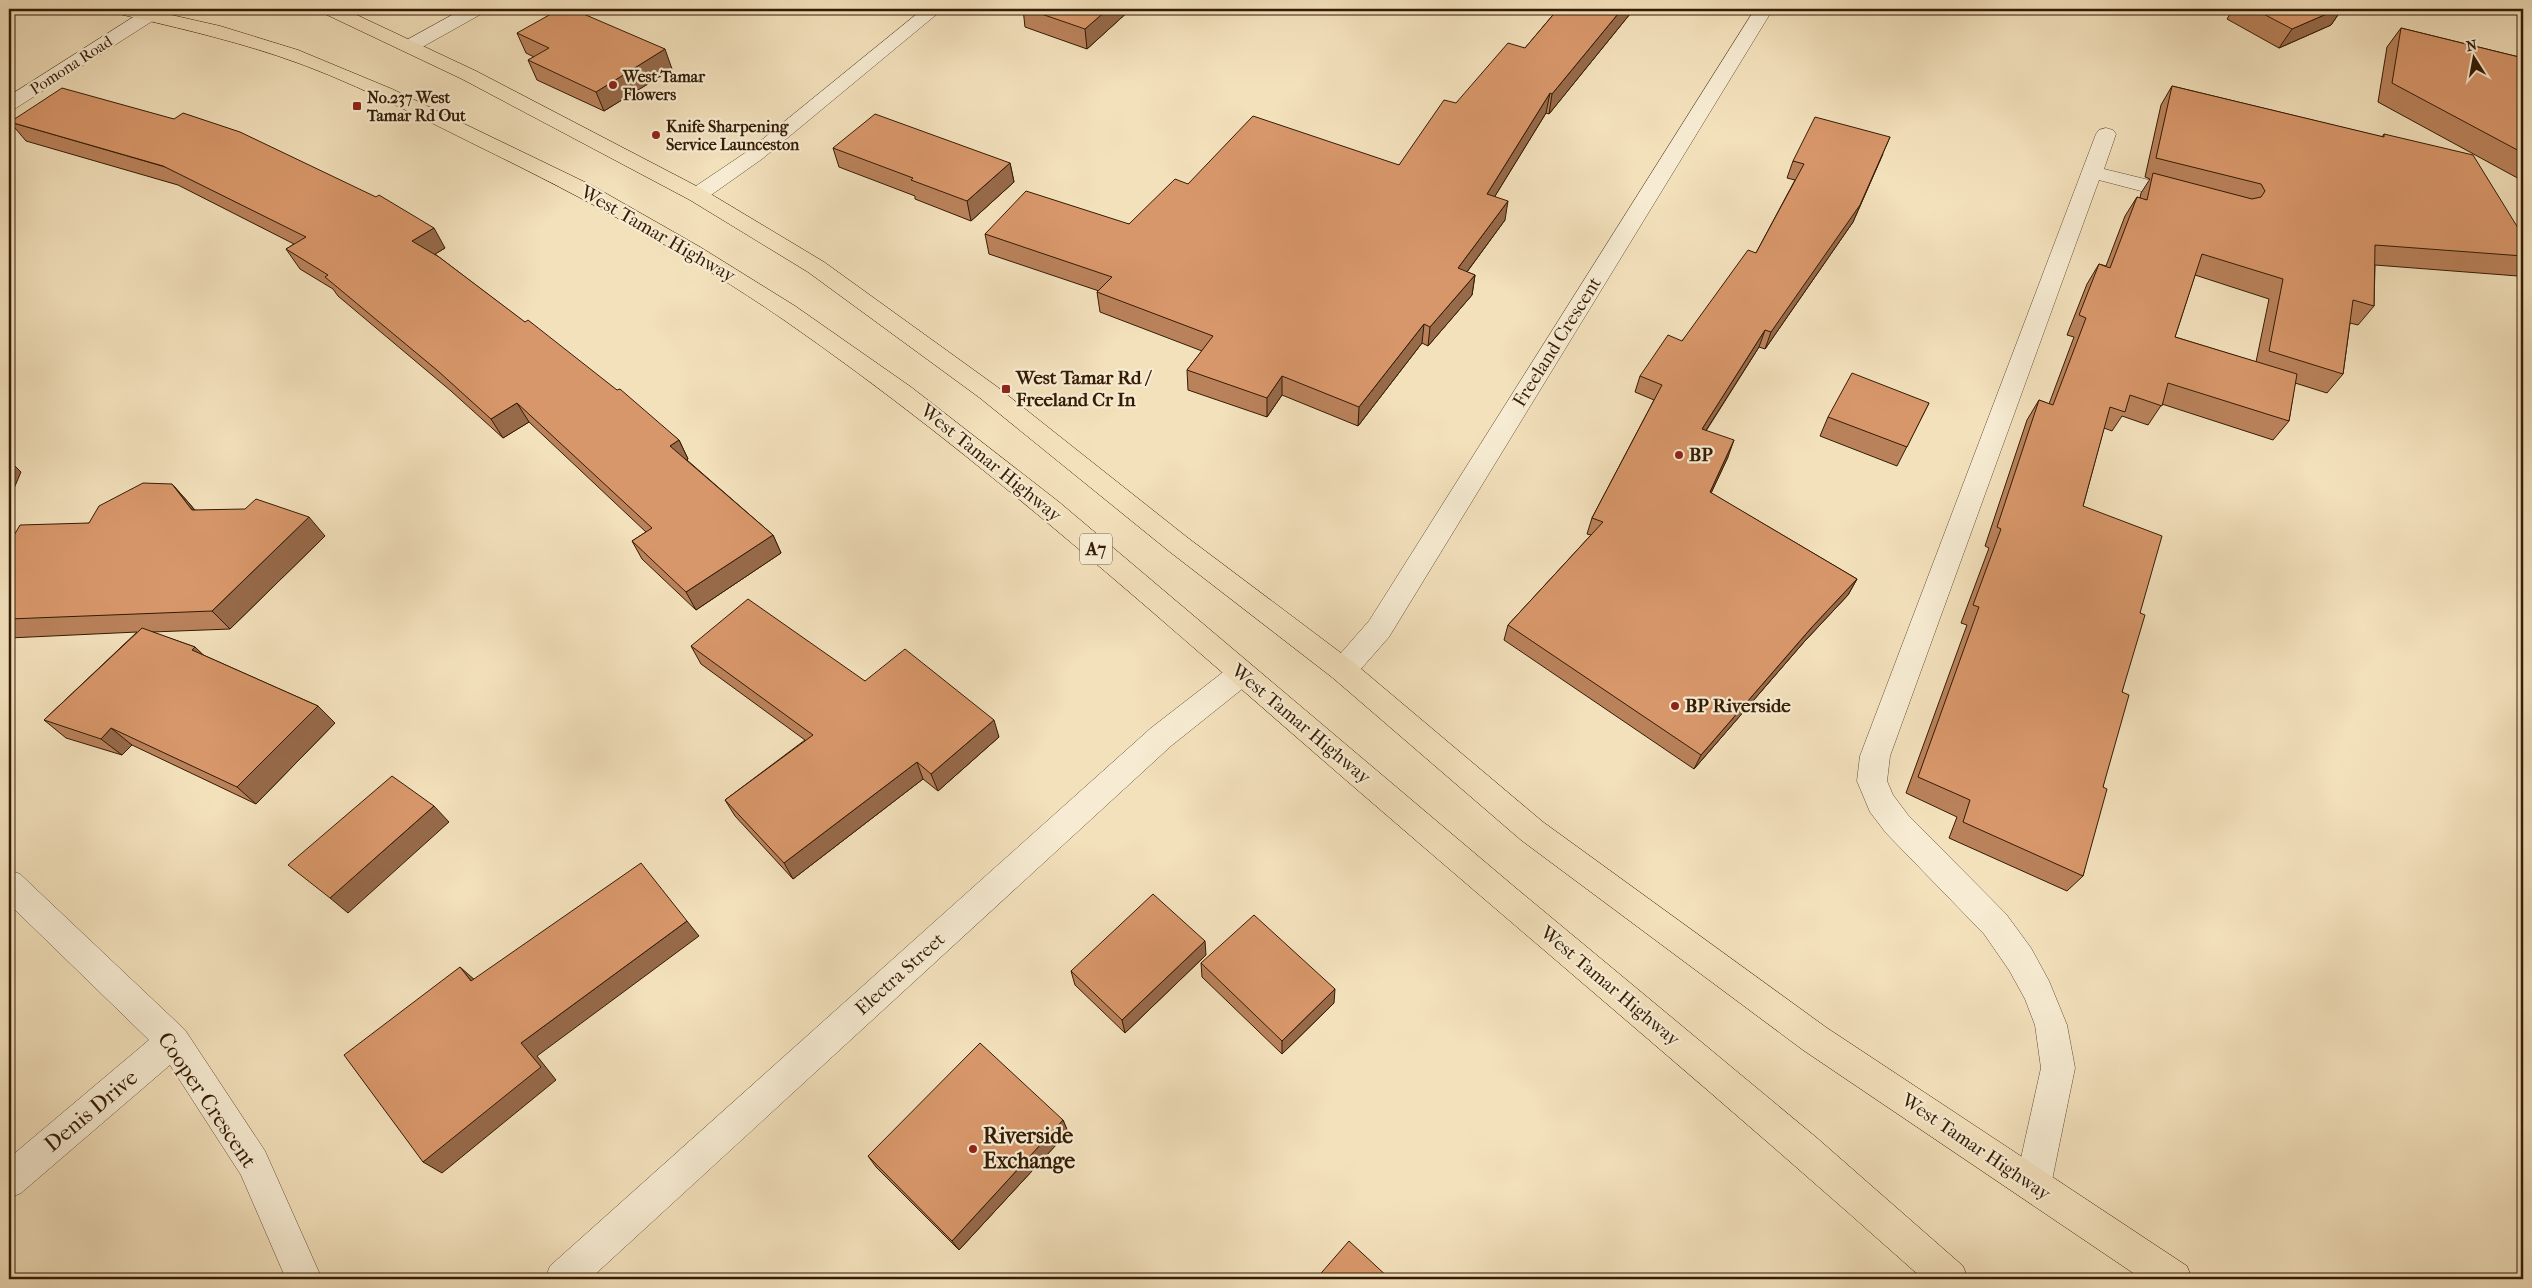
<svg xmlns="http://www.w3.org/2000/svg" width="2532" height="1288" viewBox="0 0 2532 1288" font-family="'IM FELL French Canon',serif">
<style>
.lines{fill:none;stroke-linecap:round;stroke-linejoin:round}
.minor-casing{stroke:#644c32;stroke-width:1}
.highway-casing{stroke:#341b04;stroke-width:1}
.minor{fill:#f7ecd3;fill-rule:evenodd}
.highway{fill:#f3e1bc;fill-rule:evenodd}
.wall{fill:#ba825b;stroke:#341b04;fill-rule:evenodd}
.shaded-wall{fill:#976a4a;stroke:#341b04}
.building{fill:#d8976a;stroke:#341b04}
.poi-dot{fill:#8f2418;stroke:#f7ecd3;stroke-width:2}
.labels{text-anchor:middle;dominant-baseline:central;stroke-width:4.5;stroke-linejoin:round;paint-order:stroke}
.far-street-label{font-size:16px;fill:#341b04;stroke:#f7ecd3}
.far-poi-label{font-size:16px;font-weight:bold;fill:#341b04;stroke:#f7ecd3;text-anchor:start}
.shield{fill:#f7ecd3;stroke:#6e5a42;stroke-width:1}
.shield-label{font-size:18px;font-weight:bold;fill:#341b04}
.street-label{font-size:19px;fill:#341b04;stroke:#f7ecd3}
.poi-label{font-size:19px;font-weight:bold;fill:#341b04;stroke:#f7ecd3;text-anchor:start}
.near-street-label{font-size:22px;fill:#341b04;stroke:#f7ecd3}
.near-poi-label{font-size:22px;font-weight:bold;fill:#341b04;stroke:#f7ecd3;text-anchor:start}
</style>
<rect width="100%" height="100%" fill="#f3e1bc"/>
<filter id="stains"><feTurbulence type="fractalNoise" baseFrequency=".004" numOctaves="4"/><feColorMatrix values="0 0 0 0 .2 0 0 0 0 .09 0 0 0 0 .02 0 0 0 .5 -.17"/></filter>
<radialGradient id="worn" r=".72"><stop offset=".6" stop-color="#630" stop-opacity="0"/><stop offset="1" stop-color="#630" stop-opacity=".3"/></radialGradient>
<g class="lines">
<defs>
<path id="minor" d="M146,9H167L165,13L16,108L9,110V96Z
M463,9H485L483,13L417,50H403L401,46L403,42Z
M923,9H943L762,159L704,200L697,202L690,200L686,195L690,190L748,151Z
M1755,9H1773L1389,637L1353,678L1343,681L1333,678L1329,670L1333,662L1369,621Z
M2106,128L2113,130L2116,134L2104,169L2190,190L2194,195L2190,200L2183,202L2099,180L1890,756L1887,781L1893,795L1908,815L2006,914L2031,948L2049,981L2067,1025L2075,1068L2051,1185L2045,1197L2033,1203L2021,1197L2015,1185L2041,1068L2035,1025L2025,999L2009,970L1984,934L1886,833L1870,812L1857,781L1860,756L2096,134L2099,130Z
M1241,663L1251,666L1255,674L1251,682L1171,746L590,1279H545L550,1266L1151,728L1231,666Z
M9,870L20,874L185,1030L265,1151L322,1279H286L241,1175L170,1065L21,1193L9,1198V1158L149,1040L9,904Z"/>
<path id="highway" d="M113,9H145L220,26L298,50L392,89L593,186L700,247L795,306L911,387L1059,502L1517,889L1817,1138L1963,1266L1968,1279H1923C1734,1110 1539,947 1347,781C1163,622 983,458 784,320C688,254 586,199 482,148C415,115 348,79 278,56C224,38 170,26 115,13Z
M321,9H344L476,71L704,190L824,262L996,386L1188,538L1353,662L1543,822L1827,1028L2187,1266L2192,1279H2142L1803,1050L1521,840L1333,678L1170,552L980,398L808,272L690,200L462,79L323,13Z"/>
</defs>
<!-- minor casing -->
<use href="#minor" class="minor-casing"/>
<!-- highway casing -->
<use href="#highway" class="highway-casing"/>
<!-- minor -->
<use href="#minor" class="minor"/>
<!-- highway -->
<use href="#highway" class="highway"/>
</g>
<!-- wall -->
<path class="wall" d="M1023,9H1131L1087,49L1025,27Z
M1558,9H1634L1549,114L1546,113L1495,196L1505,220L1467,272L1475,275L1472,295L1428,346L1422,343L1358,426L1282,395L1267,417L1188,390L1187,370L1202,351L1100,312L1097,292L1099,291L989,254L985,234L1129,224L1188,184L1399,165L1456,103L1525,48Z
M2233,9H2342L2331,25L2279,48L2227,19Z
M2401,28L2523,58V181L2378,102L2387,47Z
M517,33L672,69L604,111L537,80L528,60L534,57L526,53Z
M2172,86L2382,137L2384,134L2523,236V271L2518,276L2375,265L2374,306L2358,325L2350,323L2343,374L2327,393L2295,383L2289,421L2273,440L2162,404L2148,425L2122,416L2112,431L2104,428L2083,506L2140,613L2122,692L2103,787L2083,876L2067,891L1949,838L1957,817L1906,793L1967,625L1961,623L1989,548L1985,546L2027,420L2039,400L2049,404L2074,337L2067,335L2087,284L2099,264L2106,266L2125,216L2137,197L2140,198L2141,193L2150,179L2145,177L2161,105ZM2195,275L2269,299L2256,362L2175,337Z
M10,122L445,248L435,254L679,440L688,459L687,460L773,535L781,553L696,610L642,559L632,541L646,532L529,422L503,438L451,391L338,296L333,289L300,269L286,249L294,244L178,185L26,141Z
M833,148L1010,163L1014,182L971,221L915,199V196L839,167Z
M1883,154L1853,222L1765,349L1759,347L1706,431L1728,457L1711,493L1857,579L1848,595L1804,642L1694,769L1504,640L1508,625L1591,535L1587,534L1592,518L1654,400L1635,392L1640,376L1682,341L1756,253L1795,180L1787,178L1793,161Z
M1929,403L1897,466L1820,436L1828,417Z
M172,484L195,510L325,536L230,629L152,632L195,647L203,655L318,706L335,723L256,804L132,745L122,755L66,738L44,720L137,632L9,638V544L89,523Z
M691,646L865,681L999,737L938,791L923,779L793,879L735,816L725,800L805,740L701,664Z
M1206,955L1125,1033L1075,985L1071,971Z
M1201,963L1334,1003L1282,1054L1202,977Z
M1063,1120L1068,1132L959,1250L876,1167L868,1156Z"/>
<!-- shaded-wall -->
<path class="shaded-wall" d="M1108,9H1131L1087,49L1085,29Z
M1622,9H1634L1549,114L1552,94Z
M2338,9H2342L2331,25L2279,48L2292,29Z
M665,49L672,69L604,111L596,92Z
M1550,93L1546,113L1484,214L1487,194Z
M1890,137L1853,222L1765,349L1771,332Z
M1010,163L1014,182L971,221L967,201Z
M1508,201L1505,220L1455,288L1458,268Z
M434,228L445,248L424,261L412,241Z
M1475,275L1472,295L1428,346L1430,327Z
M1424,324L1422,343L1358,426L1359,407Z
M1765,330L1759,347L1696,446L1702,429Z
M1282,376V395L1267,417V398Z
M517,403L529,422L503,438L491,419Z
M679,440L688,459L679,465L670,446Z
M1734,440L1728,457L1704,508L1710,492Z
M9,460L21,472L9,500Z
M172,484L189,503L209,529L192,510Z
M309,517L325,536L230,629L212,611Z
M773,535L781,553L696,610L686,592Z
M1857,579L1848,595L1804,642L1694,769L1701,755L1812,627Z
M195,647L214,665L192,650Z
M318,706L335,723L256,804L237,787Z
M994,720L999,737L938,791L931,774Z
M111,728L132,745L122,755L101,739Z
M917,762L923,779L793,879L784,863Z
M434,806L449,822L348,913L330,898Z
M687,921L699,936L537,1056L556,1080L442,1173L423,1162L521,1043Z
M1205,941L1206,955L1125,1033L1122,1020Z
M460,967L476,981H471Z
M1335,989L1334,1003L1282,1054V1041Z
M1063,1120L1068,1132L959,1250L952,1241Z"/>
<!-- building -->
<path class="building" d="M560,9H572L665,49L596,92L528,60L549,48L517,33Z
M1027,9H1108L1085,29Z
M1558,9H1622L1552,94L1550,93L1487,194L1508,201L1458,268L1475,275L1430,327L1424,324L1359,407L1282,376L1267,398L1187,370L1213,336L1097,292L1112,277L985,234L1026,191L1129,224L1175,179L1188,184L1253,116L1399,165L1444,100L1456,103L1508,43L1525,48Z
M2254,9H2338L2292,29Z
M2401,28L2523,58V153L2392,83Z
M2172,86L2384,137V134L2473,155L2523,236V256L2375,245L2374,306L2353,300L2343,374L2269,351L2283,279L2202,254L2175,337L2297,374L2289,421L2168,383L2162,406L2130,395L2125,412L2110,407L2083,506L2162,536L2140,613L2145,615L2122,692L2129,695L2103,787L2107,789L2083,876L1963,822L1970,800L1918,777L1979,607L1973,605L2001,529L1997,527L2039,400L2053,405L2086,318L2079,315L2099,264L2110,268L2137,197L2147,200L2153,173L2252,199L2261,197L2265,191L2261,184L2156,158Z
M62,88L174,119L183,113L240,132L376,197L379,195L434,228L412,241L439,257L525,322L528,320L617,390L620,389L679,440L670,446L773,535L686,592L632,541L652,528L517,403L491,419L438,371L325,277L328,275L286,249L306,237L163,166L10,122Z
M875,114L1010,163L967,201L911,180L913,178L833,148Z
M1815,117L1890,137L1860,205L1771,332L1765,330L1702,429L1734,440L1710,492L1857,579L1812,627L1701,755L1508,625L1603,522L1592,518L1662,385L1640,376L1668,335L1682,341L1748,250L1756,253L1804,164L1793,161Z
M1852,373L1929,403L1907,447L1828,417Z
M143,483L172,484L192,510L245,509L256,499L309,517L212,611L9,619V544L20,525L89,523L99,506Z
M748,599L865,681L905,649L994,720L931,774L917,762L784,863L725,800L813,735L691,646Z
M142,628L195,647L192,650L318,706L237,787L111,728L101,739L44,720Z
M392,776L434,806L330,898L288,865Z
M641,863L687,921L521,1043L541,1067L423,1162L344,1055L460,967L471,981Z
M1153,894L1205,941L1122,1020L1071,971Z
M1254,915L1335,989L1282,1041L1201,963Z
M980,1043L1063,1120L952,1241L868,1156Z
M1349,1241L1390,1279H1316Z
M754,1275L757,1279H749Z"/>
<!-- markers -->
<g class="poi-dot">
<circle cx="613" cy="85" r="5"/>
<rect x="352" y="101" width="10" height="10" rx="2.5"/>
<circle cx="656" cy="135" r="5"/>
<rect x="1001" y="384" width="10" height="10" rx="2.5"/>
<circle cx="1679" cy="455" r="5"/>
<circle cx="1675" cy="706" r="5"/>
<circle cx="973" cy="1149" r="5"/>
</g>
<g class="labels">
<!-- far-street labels -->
<g class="far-street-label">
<text transform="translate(71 65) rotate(-33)">Pomona Road</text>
</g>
<!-- far-poi labels -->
<g class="far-poi-label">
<text x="623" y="76">West Tamar<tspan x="623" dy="18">Flowers</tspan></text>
<text x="367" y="97">No.237 West<tspan x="367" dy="18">Tamar Rd Out</tspan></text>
<text x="666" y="126">Knife Sharpening<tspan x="666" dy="18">Service Launceston</tspan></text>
</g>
<!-- shield labels -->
<rect class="shield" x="1080" y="533.5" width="32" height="31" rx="4"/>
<g class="shield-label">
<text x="1096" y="549">A7</text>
</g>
<!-- street labels -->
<g class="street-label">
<text transform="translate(658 234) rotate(30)">West Tamar Highway</text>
<text transform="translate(1557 342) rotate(-58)">Freeland Crescent</text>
<text transform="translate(991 463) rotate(39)">West Tamar Highway</text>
<text transform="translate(1301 724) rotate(40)">West Tamar Highway</text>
<text transform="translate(900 974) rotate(-42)">Electra Street</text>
<text transform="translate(1610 986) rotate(40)">West Tamar Highway</text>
<text transform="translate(1976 1147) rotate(34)">West Tamar Highway</text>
</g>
<!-- poi labels -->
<g class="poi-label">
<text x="1016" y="378">West Tamar Rd /<tspan x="1016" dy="22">Freeland Cr In</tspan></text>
<text x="1689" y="455">BP</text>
<text x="1685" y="706">BP Riverside</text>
</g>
<!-- near-street labels -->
<g class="near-street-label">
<text transform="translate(207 1100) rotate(56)">Cooper Crescent</text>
<text transform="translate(91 1111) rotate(-40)">Denis Drive</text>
</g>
<!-- near-poi labels -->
<g class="near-poi-label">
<text x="983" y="1136">Riverside<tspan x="983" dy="25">Exchange</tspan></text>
</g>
</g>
<!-- margin -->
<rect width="2532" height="1288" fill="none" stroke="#f3e1bc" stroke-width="30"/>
<rect x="10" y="10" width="2512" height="1268" fill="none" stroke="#341b04" stroke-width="2.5"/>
<rect x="15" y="15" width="2502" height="1258" fill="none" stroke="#341b04"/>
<!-- north arrow -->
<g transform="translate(2474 58) rotate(349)" stroke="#f7ecd3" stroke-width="4" paint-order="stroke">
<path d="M0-4L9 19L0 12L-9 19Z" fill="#341b04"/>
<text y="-8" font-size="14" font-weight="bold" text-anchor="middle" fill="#341b04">N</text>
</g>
<rect width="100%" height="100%" filter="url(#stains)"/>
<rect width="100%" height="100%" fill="url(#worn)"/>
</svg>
